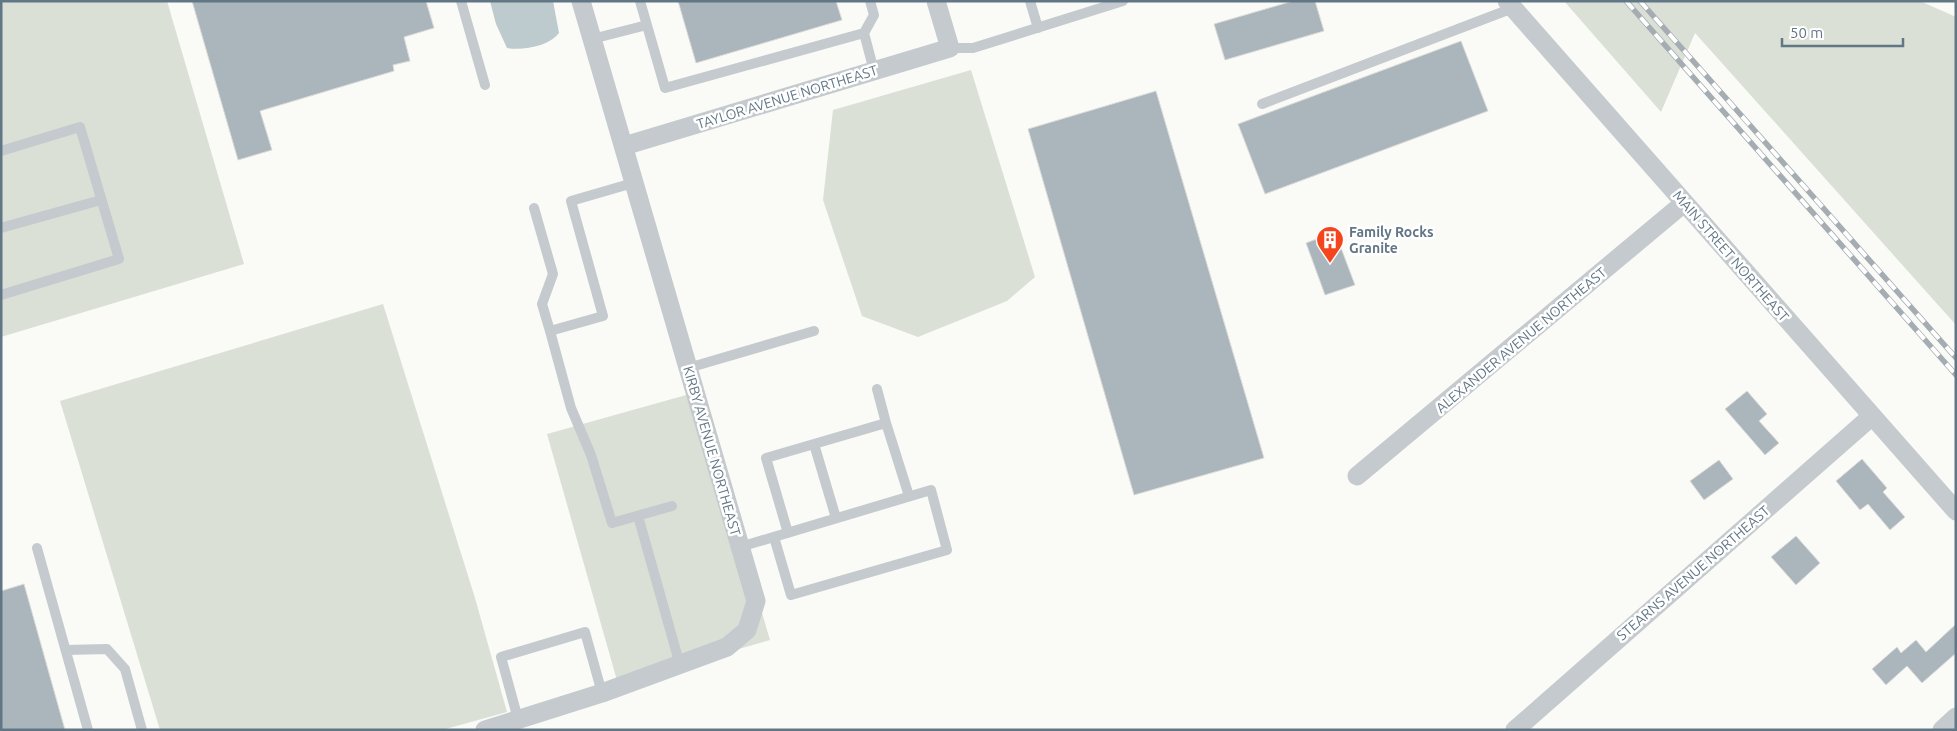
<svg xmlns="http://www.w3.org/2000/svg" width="1957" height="731" viewBox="0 0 1957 731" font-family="Ubuntu,sans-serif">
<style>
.green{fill:#dae0d6}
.water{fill:#bdcace}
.building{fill:#abb5bc;stroke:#dcdcd9}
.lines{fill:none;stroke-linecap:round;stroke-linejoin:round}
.service{stroke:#c4cacd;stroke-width:10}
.minor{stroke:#c4cacd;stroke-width:19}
.rail-casing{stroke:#a5adb3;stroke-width:5.5}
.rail{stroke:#fff;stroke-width:4;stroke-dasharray:11;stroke-linecap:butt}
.labels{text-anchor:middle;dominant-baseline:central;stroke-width:5;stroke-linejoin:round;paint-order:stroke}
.street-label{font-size:14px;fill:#627785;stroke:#fff}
.poi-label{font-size:14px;font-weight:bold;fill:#627785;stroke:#fff;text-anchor:start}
</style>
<rect width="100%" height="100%" fill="#fafaf7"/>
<!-- green -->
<path class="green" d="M1,1H167L244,264L1,337Z
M1564,1H1920L1956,17V325L1695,33L1661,112Z
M971,70L1035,277L1007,301L918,337L862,316L823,200L833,110Z
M383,304L475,598L507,712L442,730H160L60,401Z
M697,392L770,640L618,684L547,434Z"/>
<!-- water -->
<path class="water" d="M490,1H553L559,33C549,46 523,51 507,48L496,24Z"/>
<!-- building -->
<path class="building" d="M192,1H426L434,28L404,37L410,61L393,65L394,71L260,111L272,150L238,160Z
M678,1H836L842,20L696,63Z
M1293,1H1315L1324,31L1225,60L1214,24Z
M1461,41L1488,111L1265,194L1238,124Z
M1156,91L1264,458L1134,495L1028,129Z
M1335,232L1355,285L1325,295L1306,243Z
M1747,391L1767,414L1759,421L1779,443L1765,455L1725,409Z
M1862,459L1887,488L1883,492L1905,517L1890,530L1868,504L1860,510L1836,481Z
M1719,460L1733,479L1704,500L1690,481Z
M1796,536L1820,563L1796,585L1771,557Z
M24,584L65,730H1V591Z
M1956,624V653L1922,683L1907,666L1886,685L1872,669L1897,647L1901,653L1916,640L1926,652Z"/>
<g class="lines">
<!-- service -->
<path class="service" d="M461,1L485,85
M640,1L665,88L864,33
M870,1L874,15L864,33L874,71
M1030,1L1038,28
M592,39L647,25
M950,48H973L1123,1
M1262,104L1513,8
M1,151L80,127L119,259L1,295
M534,208L553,274L542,304L550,331L603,316L571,201L633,183
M1,228L101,200
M550,331L571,408L591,455L612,523L672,506
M688,368L814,331
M877,389L886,423
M814,444L836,518
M638,516L680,665
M788,533L766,458L886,423L909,496
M740,547L931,490L947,550L791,595L774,537
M37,548L88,730
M66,650L107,649L125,669L142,730
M518,719L501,657L585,632L602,693"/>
<!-- minor -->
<path class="minor" d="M1507,1L1956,511
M624,146L950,48L936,1
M1357,476L1684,203
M485,730L602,693L727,647L747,630L756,601L581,1
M1515,730L1872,416
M1942,730L1956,717"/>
<defs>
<path id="rail" d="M1626,1L1956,375
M1640,1L1956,358"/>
</defs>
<!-- rail casing -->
<use href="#rail" class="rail-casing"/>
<!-- rail -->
<use href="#rail" class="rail"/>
</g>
<!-- icons -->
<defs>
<symbol id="building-pin" viewBox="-11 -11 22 30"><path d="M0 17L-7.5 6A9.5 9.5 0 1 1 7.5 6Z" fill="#f5451c" stroke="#fff"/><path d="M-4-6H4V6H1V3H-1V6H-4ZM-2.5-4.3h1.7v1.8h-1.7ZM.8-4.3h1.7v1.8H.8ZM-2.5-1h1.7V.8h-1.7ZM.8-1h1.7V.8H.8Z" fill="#fff"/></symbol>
</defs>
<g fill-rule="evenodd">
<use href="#building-pin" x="1314" y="224" width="32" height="43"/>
</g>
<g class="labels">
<!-- street labels -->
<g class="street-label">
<text transform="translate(787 97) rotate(-17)">TAYLOR AVENUE NORTHEAST</text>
<text transform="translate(1731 256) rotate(49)">MAIN STREET NORTHEAST</text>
<text transform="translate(1521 340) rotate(-40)">ALEXANDER AVENUE NORTHEAST</text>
<text transform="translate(712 451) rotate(74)">KIRBY AVENUE NORTHEAST</text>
<text transform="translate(1693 573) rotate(-41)">STEARNS AVENUE NORTHEAST</text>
</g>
<!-- poi labels -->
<g class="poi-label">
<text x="1349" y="232">Family Rocks<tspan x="1349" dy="16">Granite</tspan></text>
</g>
</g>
<!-- border -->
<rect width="1957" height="731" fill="none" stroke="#627785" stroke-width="5"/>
<!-- scale -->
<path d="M1782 38v8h121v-8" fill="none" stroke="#627785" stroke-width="2.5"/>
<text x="1790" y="38" font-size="15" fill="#627785" stroke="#ffffff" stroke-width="4" paint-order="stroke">50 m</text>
</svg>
